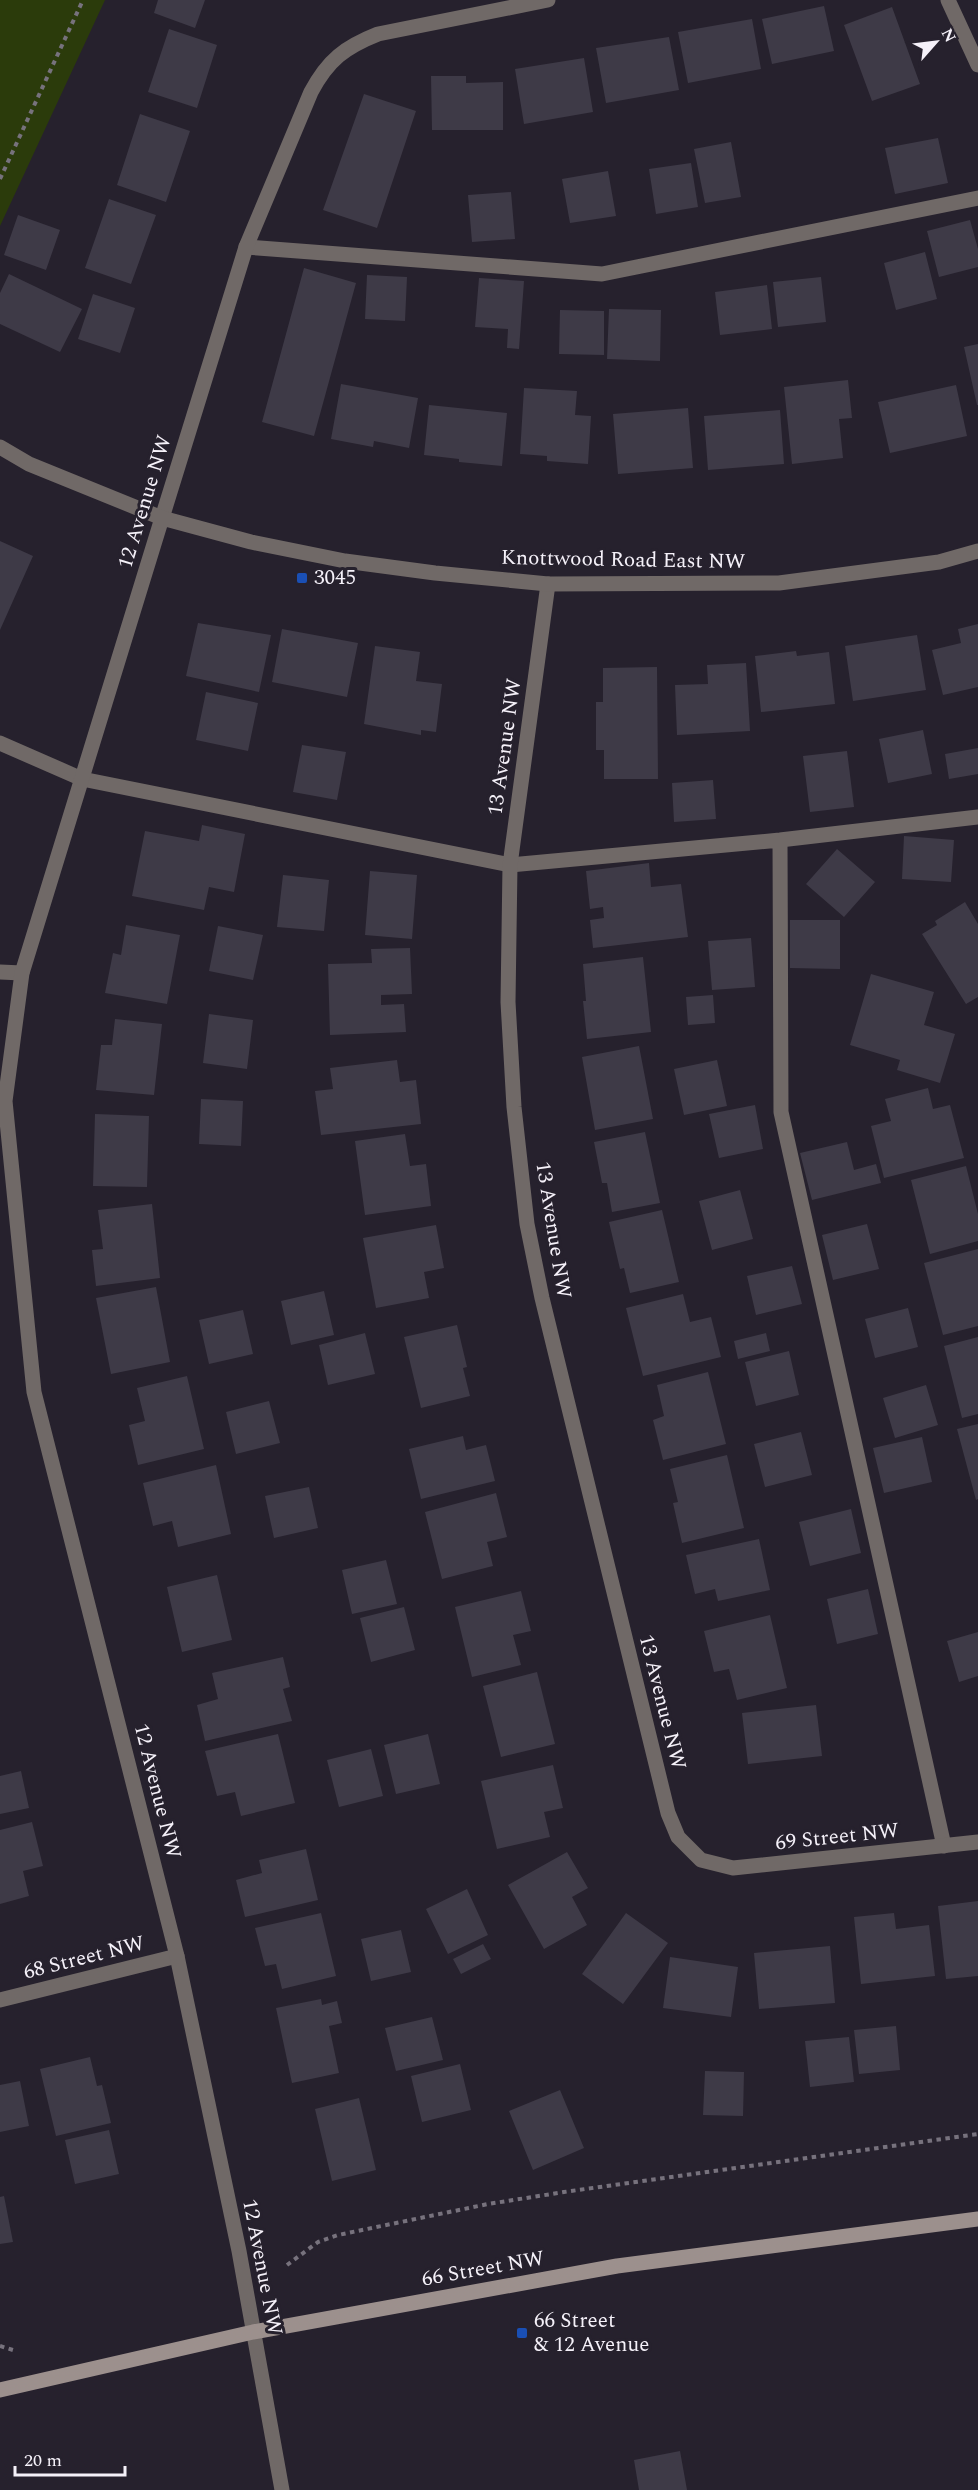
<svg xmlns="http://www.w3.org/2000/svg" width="978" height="2490" viewBox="0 0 978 2490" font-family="Spectral,serif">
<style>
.green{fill:#2b3b0b}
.building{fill:#3e3a47}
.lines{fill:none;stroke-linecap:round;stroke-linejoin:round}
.path{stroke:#77727d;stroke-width:4;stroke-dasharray:4.5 4.5;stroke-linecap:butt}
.service{stroke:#706967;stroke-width:15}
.minor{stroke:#706967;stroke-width:15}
.tertiary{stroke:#706967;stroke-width:15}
.secondary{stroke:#9c908d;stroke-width:15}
.transit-dot{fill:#1a4fb4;stroke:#26212d;stroke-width:2}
.labels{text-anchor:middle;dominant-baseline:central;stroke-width:6;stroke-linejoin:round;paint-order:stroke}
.street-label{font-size:21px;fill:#f5f1f9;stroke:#26212d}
.poi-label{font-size:21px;fill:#f5f1f9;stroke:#26212d;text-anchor:start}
</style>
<rect width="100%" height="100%" fill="#26212d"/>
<!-- green -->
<path class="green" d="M0,0H105L0,226Z"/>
<!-- building -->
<path class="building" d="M158,0H205L195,28L154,13Z
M824,6L834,51L772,64L762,19Z
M892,7L920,84L872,101L844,25Z
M752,19L761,69L688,83L678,32Z
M169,29L217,45L197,108L148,92Z
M669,37L679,90L606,103L596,48Z
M584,58L593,112L524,124L515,69Z
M431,76H466V83L503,82V130H432Z
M364,94L416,111L377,228L323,210Z
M140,114L190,131L166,202L117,185Z
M938,138L948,183L895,194L885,148Z
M731,142L741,197L705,203L694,149Z
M691,163L698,207L656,214L649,169Z
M608,171L616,216L570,223L562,179Z
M511,192L515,239L472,242L468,195Z
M109,199L156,215L131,284L85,268Z
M18,215L60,230L46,270L4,255Z
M970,220L978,249V267L939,277L927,231Z
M925,252L937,299L896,310L884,263Z
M304,268L356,283L314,436L262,422Z
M9,274L82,309L60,352L0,324V293Z
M367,275L407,277L405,321L365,319Z
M821,277L826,322L778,327L773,282Z
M479,278L524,281L519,349L507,348L508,329L475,327Z
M767,285L772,329L720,335L715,292Z
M93,294L135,308L120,353L78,339Z
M609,309L661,310L660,361L607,359Z
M560,310L604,311V355L559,354Z
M978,344V405H977L964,347Z
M848,380L852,418L839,419L843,458L792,464L784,387Z
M341,384L418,398L409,448L374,441L373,447L331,439Z
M956,385L967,436L890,453L878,402Z
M524,388L577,391L575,415L591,416L588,464L547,461V456L520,454Z
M429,405L507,413L502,466L459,462V459L424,455Z
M688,408L693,468L618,474L613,414Z
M780,410L784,464L708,470L704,416Z
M0,541L33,556L0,630Z
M198,623L271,635L259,692L186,676Z
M978,624V687L943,695L932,650L961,643L958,629Z
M282,629L358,643L347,697L272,682Z
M917,635L926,690L853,701L845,646Z
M375,646L420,652L416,681L442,684L436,732L421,730V735L364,724Z
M796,651L797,656L829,652L835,704L761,712L755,656Z
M746,663L750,731L677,735L675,685L708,684L707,665Z
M657,667L658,779H604V750H596V702H603V668Z
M206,692L258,703L248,751L196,740Z
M923,730L932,774L888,783L879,739Z
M302,745L346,752L337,800L293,792Z
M978,748V774L949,779L945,754Z
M847,751L854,807L810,812L803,756Z
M713,780L716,819L674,822L672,783Z
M202,825L245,834L234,892L209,887L204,910L132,896L145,831L199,841Z
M904,836L954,840L951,882L902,879Z
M837,849L875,882L844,917L806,884Z
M649,863L651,887L681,884L688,937L593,948L590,920L604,918L603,907L590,909L586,871Z
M370,871L417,875L412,939L365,935Z
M283,875L329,880L324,931L277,927Z
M965,902L978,924V997L966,1004L922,934L937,925L935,921Z
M790,920H840V969L790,968Z
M126,925L180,935L167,1004L105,993L113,953L121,955Z
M218,926L263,935L253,980L209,971Z
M751,938L755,987L712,990L708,941Z
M410,948L412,994L381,995V1005L404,1004L406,1032L330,1035L328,964L372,963L371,949Z
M643,957L651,1032L587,1039L583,1001H586L583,964Z
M871,974L934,992L924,1025L955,1034L940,1083L897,1070L900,1060L850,1045Z
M713,995L715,1023L688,1025L686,997Z
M209,1014L253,1020L247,1069L203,1063Z
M115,1019L162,1024L154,1095L96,1090L101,1045H112Z
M639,1046L653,1119L595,1130L582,1057Z
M397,1060L400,1082L416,1080L421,1124L321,1135L315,1091L333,1089L330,1068Z
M717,1060L727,1106L684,1115L674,1069Z
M928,1088L933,1109L950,1105L964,1158L884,1178L871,1126L891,1121L885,1099Z
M201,1099L243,1101L241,1146L199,1144Z
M755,1105L763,1149L719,1158L709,1114Z
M95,1114L149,1116L147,1187L93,1186Z
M645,1132L660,1203L612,1212L607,1183H602L594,1142Z
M405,1134L410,1166L426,1164L431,1206L365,1215L355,1141Z
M847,1142L854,1170L876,1164L881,1183L812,1200L800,1153Z
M966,1166L978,1214V1241L930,1254L911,1180Z
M740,1190L753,1239L712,1250L699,1201Z
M152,1204L160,1278L96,1286L92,1250L103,1249L98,1210Z
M662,1210L679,1282L630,1293L624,1268L620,1269L609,1222Z
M867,1224L879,1269L833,1280L822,1235Z
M436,1225L444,1268L424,1272L429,1298L376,1308L363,1238Z
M978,1249V1326L943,1335L924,1263Z
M792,1266L802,1304L756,1315L747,1276Z
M156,1287L170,1362L111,1374L96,1298Z
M324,1291L334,1335L291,1345L281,1301Z
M683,1294L690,1322L711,1317L721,1357L643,1376L626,1308Z
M908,1308L918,1347L875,1358L865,1319Z
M243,1310L253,1354L209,1364L199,1320Z
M457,1325L467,1367L463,1368L470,1396L421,1408L404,1337Z
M365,1333L375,1374L328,1385L319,1345Z
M766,1333L770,1351L738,1359L734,1341Z
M978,1337V1414L962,1418L944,1346Z
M789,1351L799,1395L756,1406L745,1362Z
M708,1372L726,1444L663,1460L653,1420L664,1416L657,1385Z
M187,1376L204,1449L138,1465L129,1425L145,1421L137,1388Z
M926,1385L938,1425L895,1438L883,1398Z
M269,1401L280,1443L236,1454L226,1412Z
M978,1424V1499L976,1500L957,1429Z
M801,1432L812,1475L765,1487L754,1444Z
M463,1436L466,1450L486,1445L495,1481L421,1499L409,1449Z
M922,1437L932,1482L884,1493L873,1448Z
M727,1455L744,1528L682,1543L673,1503L678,1502L670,1469Z
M216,1465L231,1534L178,1547L172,1521L153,1526L143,1483Z
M309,1487L318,1528L274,1538L265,1496Z
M496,1493L507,1537L487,1542L493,1566L442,1579L425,1512Z
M851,1509L861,1553L810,1566L799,1522Z
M759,1539L770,1590L718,1601L715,1589L695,1594L686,1555Z
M386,1560L397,1604L352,1614L342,1570Z
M217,1575L232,1640L182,1652L167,1587Z
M868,1589L878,1634L837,1644L827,1599Z
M521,1591L531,1631L513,1635L521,1665L472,1677L455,1607Z
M404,1607L415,1650L371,1662L360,1618Z
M770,1615L787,1688L737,1700L729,1669L714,1672L704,1631Z
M978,1632V1676L959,1682L947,1641Z
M283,1657L290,1687L283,1689L292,1721L205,1741L197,1705L218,1699L212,1673Z
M537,1672L555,1744L501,1757L483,1686Z
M816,1705L822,1756L748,1764L742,1713Z
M278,1734L295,1803L241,1816L235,1792L217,1796L205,1751Z
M428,1734L440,1784L396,1794L384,1745Z
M371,1749L383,1796L339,1807L327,1760Z
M553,1765L563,1808L544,1812L550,1837L497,1849L481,1781Z
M21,1771L29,1808L0,1814V1776Z
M32,1822L43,1866L23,1871L29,1896L0,1904V1830Z
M306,1849L318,1900L245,1917L236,1880L262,1873L259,1860Z
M567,1852L588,1888L572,1897L587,1925L544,1949L508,1885Z
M467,1889L488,1935L448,1954L426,1909Z
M978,1901V1976L946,1979L938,1906Z
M321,1913L336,1976L282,1989L276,1964L265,1966L255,1928Z
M626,1913L668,1943L623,2004L582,1974Z
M894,1913L896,1929L929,1925L935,1976L861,1984L854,1917Z
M401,1930L411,1972L371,1981L361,1939Z
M483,1944L491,1959L461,1974L453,1959Z
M830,1946L835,2003L759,2009L754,1953Z
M670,1957L738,1967L731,2017L663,2008Z
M321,1999L322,2005L337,2001L342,2023L329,2026L339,2073L292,2083L276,2008Z
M432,2017L443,2060L396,2071L385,2028Z
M896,2026L900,2070L859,2074L854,2030Z
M849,2037L854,2082L810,2087L805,2041Z
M90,2057L97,2086L102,2085L111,2123L56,2136L40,2069Z
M460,2064L471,2110L422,2122L411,2076Z
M705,2071L744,2072L743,2116L703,2115Z
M20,2081L29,2126L0,2132V2085Z
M560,2090L584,2148L533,2170L509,2111Z
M359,2098L376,2170L332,2181L315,2109Z
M109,2130L119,2174L75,2184L65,2140Z
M4,2196L13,2242L0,2244V2197Z
M680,2451L687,2490H639L634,2460Z"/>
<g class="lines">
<!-- path -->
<path class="path" d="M0,179L83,0
M287,2265L318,2242L338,2235L488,2204L564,2192L978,2134
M0,2346L13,2350"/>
<!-- service -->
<path class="service" d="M246,247L602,274L978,198
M0,743L82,779L510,865L780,840L978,817
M780,840L781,1112L944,1846"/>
<!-- minor -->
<path class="minor" d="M948,0L978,65
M162,518L246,247L311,92C328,60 345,47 378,34L548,0
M548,584L510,865L508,1002L514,1107L527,1224L542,1298L668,1813L678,1837L701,1860L733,1868L978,1842
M0,972L22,973
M0,2000L177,1956"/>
<!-- tertiary -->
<path class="tertiary" d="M0,447L29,464L162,518L251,542L345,561L435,573L548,584L779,583L939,562L978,551
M162,518L22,973L5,1101L34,1392L177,1956L239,2251L282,2490"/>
<!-- secondary -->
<path class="secondary" d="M0,2390L253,2332L617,2266L978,2219"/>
</g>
<!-- markers -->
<g class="transit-dot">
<rect x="296" y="572" width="12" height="12" rx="3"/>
<rect x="516" y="2327" width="12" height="12" rx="3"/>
</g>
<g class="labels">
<!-- street labels -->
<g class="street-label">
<text transform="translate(145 502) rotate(-73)">12 Avenue NW</text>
<text transform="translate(623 560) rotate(1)">Knottwood Road East NW</text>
<text transform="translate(505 747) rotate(-82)">13 Avenue NW</text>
<text transform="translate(553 1230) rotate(81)">13 Avenue NW</text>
<text transform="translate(662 1702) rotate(76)">13 Avenue NW</text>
<text transform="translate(157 1791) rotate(76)">12 Avenue NW</text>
<text transform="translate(837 1837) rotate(-6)">69 Street NW</text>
<text transform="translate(84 1958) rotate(-14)">68 Street NW</text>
<text transform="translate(262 2267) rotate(79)">12 Avenue NW</text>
<text transform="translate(483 2269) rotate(-10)">66 Street NW</text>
</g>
<!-- poi labels -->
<g class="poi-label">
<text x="314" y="578">3045</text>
<text x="534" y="2321">66 Street<tspan x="534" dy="24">&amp; 12 Avenue</tspan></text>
</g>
</g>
<!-- north arrow -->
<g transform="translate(936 42) rotate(62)" stroke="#26212d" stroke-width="4.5" paint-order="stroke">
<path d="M0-4.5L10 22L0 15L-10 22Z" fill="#f5f1f9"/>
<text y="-9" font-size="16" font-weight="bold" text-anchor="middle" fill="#f5f1f9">N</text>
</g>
<!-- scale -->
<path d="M15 2466v9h110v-9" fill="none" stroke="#f5f1f9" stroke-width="3"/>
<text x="24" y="2466" font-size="18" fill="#f5f1f9" stroke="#26212d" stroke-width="4.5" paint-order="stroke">20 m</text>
</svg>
